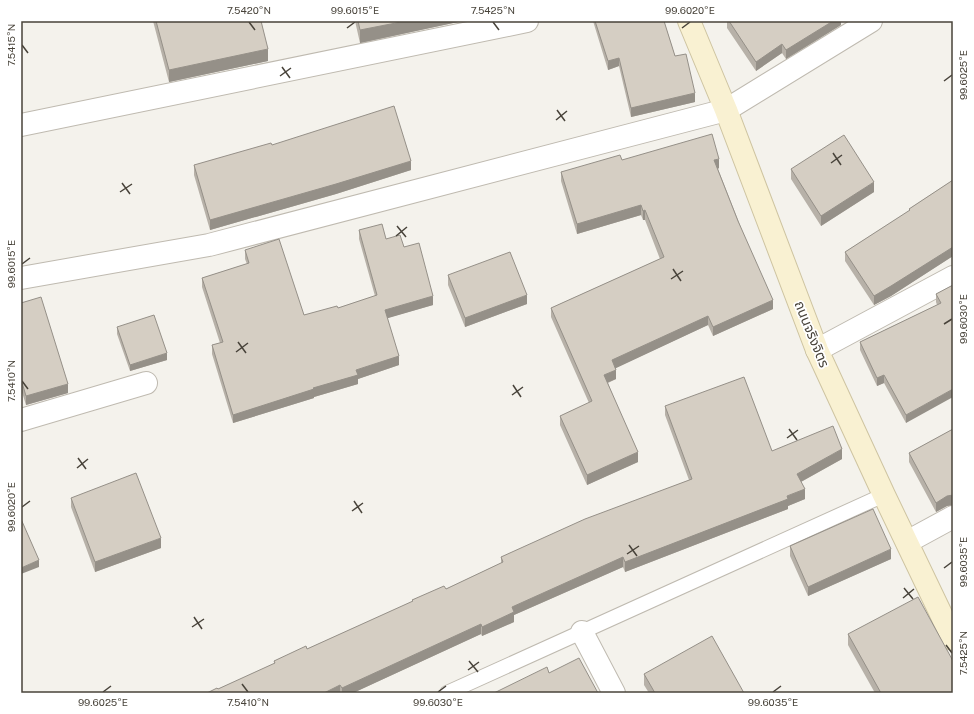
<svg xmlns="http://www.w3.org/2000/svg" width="974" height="714" viewBox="0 0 974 714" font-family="'Public Sans','Noto Sans Thai',sans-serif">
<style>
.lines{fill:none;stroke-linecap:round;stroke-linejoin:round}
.lane-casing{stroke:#bfbab0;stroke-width:16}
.street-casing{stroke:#bfbab0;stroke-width:24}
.secondary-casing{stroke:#cec4a1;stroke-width:24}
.lane{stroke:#fff;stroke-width:14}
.street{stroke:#fff;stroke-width:22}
.secondary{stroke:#f9f1d2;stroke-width:22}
.wall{fill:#b7b1a8}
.shaded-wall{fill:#959088}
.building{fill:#d5cec3;stroke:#959088}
.ticks{fill:none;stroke:#48433a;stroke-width:1.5}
.labels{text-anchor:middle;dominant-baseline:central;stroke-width:3.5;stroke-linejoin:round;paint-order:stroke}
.street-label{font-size:14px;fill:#48433a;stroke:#fff}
.neatline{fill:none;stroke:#48433a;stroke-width:1.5}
.ticks-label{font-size:10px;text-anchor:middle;fill:#48433a}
</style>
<rect width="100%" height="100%" fill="#f4f2ec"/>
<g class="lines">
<defs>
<path id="lane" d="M447,693L884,495"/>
<path id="street" d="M21,125L527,21
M21,278L209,245L726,110L871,21
M817,350L953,277
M21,420L146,383
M907,542L953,517
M582,632L614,693"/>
<path id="secondary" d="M689,21L726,110L817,350L884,495L953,639"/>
</defs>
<!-- lane casing -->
<use href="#lane" class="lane-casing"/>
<!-- street casing -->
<use href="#street" class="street-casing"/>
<!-- secondary casing -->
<use href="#secondary" class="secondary-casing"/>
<!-- lane -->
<use href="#lane" class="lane"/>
<!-- street -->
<use href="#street" class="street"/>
<!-- secondary -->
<use href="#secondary" class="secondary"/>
</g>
<!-- wall -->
<path class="wall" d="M153,21H261L268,61L169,82Z
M355,21H458V22L360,43Z
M593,21H664L675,56L695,102L631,117L619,66L608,70Z
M727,21H841V25L786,59L782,53L756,71L727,28Z
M272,145L411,170L336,194L210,230L194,175V165Z
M622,160L719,168L718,169L773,309L713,336L708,325L615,368L616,379L608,383L638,462L587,485L560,425V416L589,403L551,317V308L660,259L645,220H643L641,215L577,234L561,181V172Z
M791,169L874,192L821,226L791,179Z
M953,180V256L891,296L874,305L845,261V252L909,211V209Z
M359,230L386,239L404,247L433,305L387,318L399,365L358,379V384L314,397V398L233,423L212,354V345L220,343L202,287V278L247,264L245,259V250L304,315L338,308L375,296L359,239Z
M448,275L527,304L465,327L448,285Z
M953,285L906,423L884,383L877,386L860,350V342L937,305L936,302V294Z
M21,303L68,393L26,405L21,389Z
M117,327L167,360L130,371L117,334Z
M665,406L772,451L842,459L801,482L805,499L788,506V509L625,572L623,567L514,615V622L482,636L481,634L353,693H207L218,689L274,664V661L307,649L412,602V600L446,589L501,563V557L689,480L665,415Z
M953,429V505L947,506L936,512L909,462V453Z
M71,498L161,548L95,572L71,507Z
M952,522H953V533L952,532Z
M790,546L891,559L808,596L790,556Z
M848,634L953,693H875L848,645Z
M644,674L744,693H649L644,685Z"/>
<!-- shaded-wall -->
<path class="shaded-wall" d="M406,21H458V22L360,43V30Z
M833,21H841V25L786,59V50Z
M782,44V53L756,71V62Z
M268,49V61L169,82V70Z
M619,58V66L608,70V61Z
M695,93V102L631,117V108Z
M719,159V168L714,170V160Z
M411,161V170L336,194L210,230V220Z
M874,182V192L821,226V216Z
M641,205V215L577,234V224Z
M645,210V220H643V211Z
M953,247V256L891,296L874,305V296Z
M527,295V304L465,327V318Z
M433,296V305L385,319V310Z
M773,300V309L713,336V327Z
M708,316V325L612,370V360Z
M167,353V360L130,371V365Z
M399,356V365L358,379V384L314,397V398L233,423V415L313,388L356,370Z
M616,370V379L604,384V375Z
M884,375V383L877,386V378Z
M68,384V393L26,405V396Z
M953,389V397L906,423V415Z
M842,449V459L797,484V474Z
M638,452V462L587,485V475Z
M805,489V499L788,506V509L625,572V562Z
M953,495V505L947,506L936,512V503L947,496Z
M161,538V548L95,572V562Z
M891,549V559L808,596V587Z
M623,557V567L514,615V622L482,636V627L512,607Z
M39,560V567L21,574V568Z
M481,624V634L353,693H342V688Z
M340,685V693H324Z"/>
<!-- building -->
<path class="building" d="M156,21H261L268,49L169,70Z
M358,21H406L360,30Z
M595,21H664L675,56L686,54L695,93L631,108L619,58L608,61Z
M729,21H833L786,50L782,44L756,62Z
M394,106L411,161L336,184L210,220L194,165L271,143L272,145Z
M712,134L719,159L714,160L738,221L773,300L713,327L708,316L612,360L616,370L604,375L638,452L587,475L560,416L592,401L551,308L664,257L645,210L643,211L641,205L577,224L561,172L620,155L622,160Z
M844,135L874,182L821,216L791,169Z
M953,180V247L891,286L874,296L845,252L910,210L909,209Z
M382,224L386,239L400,235L404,247L419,243L433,296L385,310L399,356L356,370L358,375L313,388L314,389L233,415L212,345L223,342L202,278L249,263L245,250L279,239L304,315L337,306L338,308L377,295L359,230Z
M510,252L527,295L465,318L448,275Z
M953,285V389L906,415L884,375L877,378L860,342L941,303L936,294Z
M41,297L68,384L26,396L21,379V303Z
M154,315L167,353L130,365L117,327Z
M744,377L772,451L833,426L842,449L797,474L805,489L787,496L788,499L625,562L623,557L512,607L514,612L482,627L481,624L342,688L340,685L324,693H207L217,688L218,689L275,663L274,661L306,646L307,649L413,601L412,600L444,586L446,589L503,562L501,557L585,519L692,479L665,406Z
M953,429V495L947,496L936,503L909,453Z
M136,473L161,538L95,562L71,498Z
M873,509L891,549L808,587L790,546Z
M21,519L39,560L21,568Z
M918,597L953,661V693H881L848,634Z
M712,636L744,693H655L644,674Z
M579,658L598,693H494L547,667L549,673Z"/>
<!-- ticks -->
<path class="ticks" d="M249,22L255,30M493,22L499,30M347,28L355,22M682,28L690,22M22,45L28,53M282,67L290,78M280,76L291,68M944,81L952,75M557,110L565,121M556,120L567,111M833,153L841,165M831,163L842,155M122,183L130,194M120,192L132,184M397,226L406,237M396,236L407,227M22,264L30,258M673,269L681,281M671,279L683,271M944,324L952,319M238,342L246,353M236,352L248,343M22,381L28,389M513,385L521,397M512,395L523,387M789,429L797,440M787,438L798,430M78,458L86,469M77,468L88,459M354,501L362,513M22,507L30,501M352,511L363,503M629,545L637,556M627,554L639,546M944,568L952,562M904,588L913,599M903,598L914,589M194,617L202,629M192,627L204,619M946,645L952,653M469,661L478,672M468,670L479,662M242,684L248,692M103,692L111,686M438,692L446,686M773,692L781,686"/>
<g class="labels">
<!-- street labels -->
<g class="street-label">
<text transform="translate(812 334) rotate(68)">ถนนจริงจิตร</text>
</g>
</g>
<!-- border -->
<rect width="974" height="714" fill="none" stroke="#ffffff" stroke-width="44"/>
<rect x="22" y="22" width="930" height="670" class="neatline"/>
<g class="ticks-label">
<text x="249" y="14">7.5420°N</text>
<text x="355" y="14">99.6015°E</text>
<text x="493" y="14">7.5425°N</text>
<text x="690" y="14">99.6020°E</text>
<text transform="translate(11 45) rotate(-90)" y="4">7.5415°N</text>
<text transform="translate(963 75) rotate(-90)" y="4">99.6025°E</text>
<text transform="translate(11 264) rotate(-90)" y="4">99.6015°E</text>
<text transform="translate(963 319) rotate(-90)" y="4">99.6030°E</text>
<text transform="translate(11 381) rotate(-90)" y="4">7.5410°N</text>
<text transform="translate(11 507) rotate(-90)" y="4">99.6020°E</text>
<text transform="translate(963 562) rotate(-90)" y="4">99.6035°E</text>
<text transform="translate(963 653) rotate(-90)" y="4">7.5425°N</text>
<text x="103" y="706">99.6025°E</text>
<text x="248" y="706">7.5410°N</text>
<text x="438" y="706">99.6030°E</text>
<text x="773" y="706">99.6035°E</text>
</g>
</svg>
